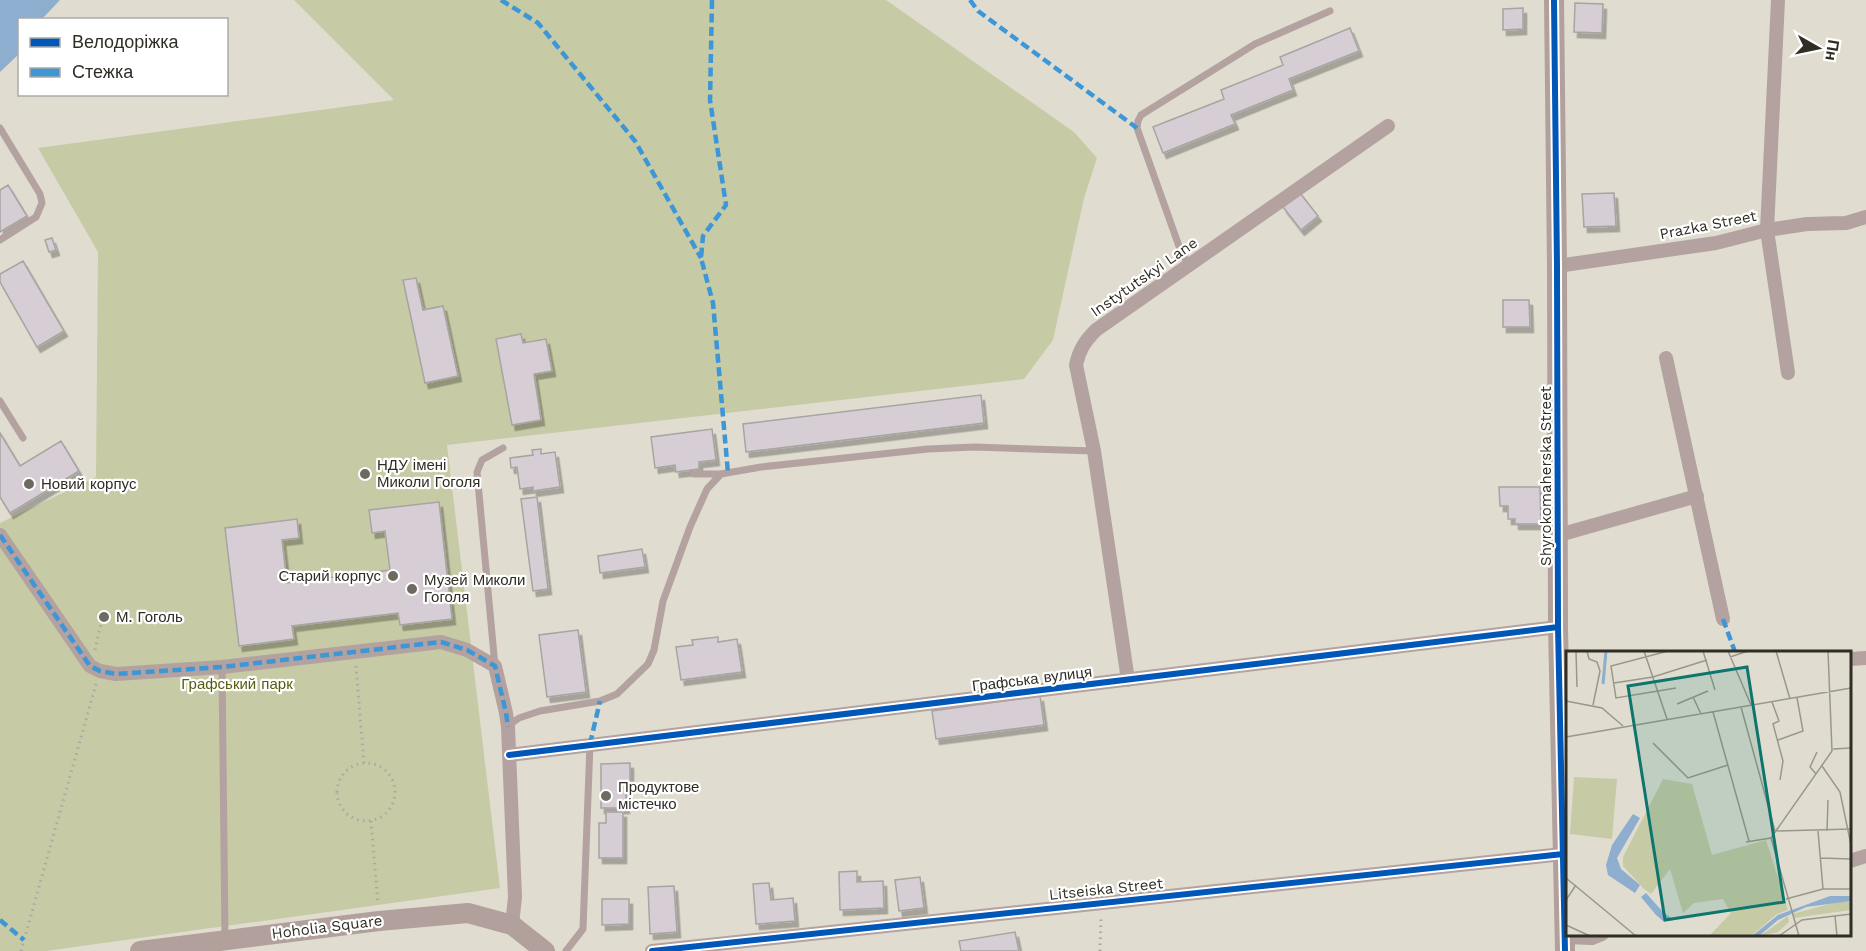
<svg xmlns="http://www.w3.org/2000/svg" width="1866" height="951" viewBox="0 0 1866 951" font-family="'Work Sans',sans-serif">
<style>
.green{fill:#c6caa5}
.water{fill:#8daece}
.building{fill:#d6ced4;stroke:#a7a4a2;stroke-width:1.5;filter:url(#shadow)}
.lines{fill:none;stroke-linecap:round;stroke-linejoin:round}
.path{stroke:#b0a6a1;stroke-width:3;stroke-dasharray:1.5 4.5;stroke-linecap:butt}
.lane{stroke:#b3a2a0;stroke-width:7}
.street{stroke:#b3a2a0;stroke-width:14}
.secondary{stroke:#b1a09c;stroke-width:20}
.quiet{stroke:#3d96d6;stroke-width:4.5;stroke-dasharray:9 4.5;stroke-linecap:butt}
.cycleway-casing{stroke:#fff;stroke-width:10}
.cycleway{stroke:#0057b8;stroke-width:6}
.poi-dot{fill:#6d6b60;stroke:#fff;stroke-width:2}
.labels{text-anchor:middle;dominant-baseline:central;stroke-width:4.5;stroke-linejoin:round;paint-order:stroke}
.street-label{font-size:15px;fill:#2f2d24;stroke:#fff}
.poi-label{font-size:15px;fill:#2f2d24;stroke:#fff;text-anchor:start}
.park-label{font-size:15px;fill:#555d0d;stroke:#fff}
.inset-river{fill:none;stroke:#8daece;stroke-width:3}
.inset-road{fill:none;stroke:#99978b;stroke-width:1.5}
.view{fill:#0f766e;fill-opacity:0.15;stroke:#0f766e;stroke-width:3}
.inset-edge{fill:none;stroke:#2f2d24;stroke-width:3}
</style>
<defs>
<filter id="shadow"><feDropShadow dx="3.5" dy="5.5" stdDeviation="0" flood-color="#0004"/></filter>
</defs>
<rect width="100%" height="100%" fill="#e0ddd0"/>
<!-- green -->
<path class="green" d="M294,0H886L1074,132L1097,158L1084,198L1053,340L1024,379L447,445L500,888L46,951H0V523L96,477L98,252L38,148L394,100Z"/>
<!-- water -->
<path class="water" d="M0,0H60L42,19L20,20L19,54L0,72Z"/>
<!-- building -->
<path class="building" d="M1575,3L1603,4L1602,33L1574,32Z
M1523,8V29L1503,30V9Z
M1350,28L1359,51L1289,79L1293,90L1231,115L1235,124L1163,153L1153,127L1224,99L1221,90L1283,65L1280,57Z
M8,185L27,216L0,232V190Z
M1300,193L1318,216L1301,230L1283,207Z
M1614,193L1616,226L1584,227L1582,194Z
M52,238L56,250L49,252L45,240Z
M23,261L64,331L37,347L0,282V274Z
M416,278L423,310L443,306L458,376L425,383L403,280Z
M1503,300H1529L1530,327H1503Z
M521,334L523,343L546,339L552,371L534,374L541,420L512,425L496,339Z
M981,395L984,423L746,452L743,424Z
M712,429L716,460L699,462V469L676,472L675,465L655,468L651,437Z
M0,433L20,466L61,441L79,471L10,513L0,497Z
M541,449V454L555,452L560,487L533,491V487L520,489L517,467L511,468L510,458L533,455L532,450Z
M1499,487H1540L1541,524H1515V519H1508V506H1500Z
M537,497L548,589L533,591L521,499Z
M439,502L452,619L400,625L398,613L292,626L294,639L239,646L225,528L297,519L299,538L282,540L287,583L390,570L385,531L372,533L369,510Z
M642,549L645,567L600,573L598,556Z
M578,630L586,692L547,697L539,635Z
M718,637V642L737,639L742,672L681,680L676,647L693,645L692,640Z
M1040,696L1044,725L936,739L932,711Z
M630,763V788H626V808H601V764Z
M606,812H623V858H599V823H606Z
M857,871V882L883,881L884,908L840,910L839,872Z
M920,877L924,908L899,911L895,880Z
M769,883L771,900L793,898L795,921L756,924L753,884Z
M674,886L677,932L650,934L648,887Z
M602,899H629V924L602,925Z
M1015,932L1019,951H961L959,941Z"/>
<g class="lines">
<!-- path -->
<path class="path" d="M95,650L101,623
M356,666L364,763
M337 792a29 29 0 1 1 58 0a29 29 0 1 1-58 0Z
M371,821L378,904
M21,951L96,684
M1100,951L1101,917"/>
<!-- lane -->
<path class="lane" d="M0,128L40,194L42,203L36,217L0,240
M1189,266L1180,249L1137,128L1138,121L1141,115L1255,44L1330,11
M0,401L23,438
M694,474H721L761,467L928,449L974,447L1094,451
M495,666L477,472L482,460L503,448
M222,667L225,938
M508,726L519,718L540,711L600,701L617,694L648,664L654,650L663,601L690,527L707,489L721,474
M566,951L583,929L590,744"/>
<!-- street -->
<path class="street" d="M1778,0L1767,230L1788,373
M1557,266L1716,243L1767,230L1807,224L1846,223L1866,217
M1666,358L1723,619
M0,535L90,666L100,671L116,674L222,667L441,642L467,650L495,666L506,713L508,727L515,897L512,925
M1559,535L1697,496
M1850,659L1866,658
M1128,680L1094,451L1076,365C1079,350 1085,341 1096,330L1388,126
M509,755L1558,627
M1850,861L1866,856
M1565,937L1592,938L1602,934
M652,951L1563,854"/>
<!-- secondary -->
<path class="secondary" d="M1554,0L1557,266L1558,627L1565,951
M140,951L379,921L468,913L512,925L545,951"/>
<!-- quiet -->
<path class="quiet" d="M501,0L538,23L635,141L701,258
M712,0L710,100L726,205L703,236L701,258L713,303L728,473
M970,0L978,11L1137,128
M0,535L90,666L100,671L116,674L222,667L441,642L467,650L495,666L506,713L508,727
M1723,619L1735,652
M590,744L600,701
M0,920L24,940"/>
<defs>
<path id="cycleway" d="M1554,0L1557,266L1558,627L1565,951
M509,755L1558,627
M652,951L1563,854"/>
</defs>
<!-- cycleway casing -->
<use href="#cycleway" class="cycleway-casing"/>
<!-- cycleway -->
<use href="#cycleway" class="cycleway"/>
</g>
<!-- markers -->
<g class="poi-dot">
<circle cx="365" cy="474" r="6"/>
<circle cx="29" cy="484" r="6"/>
<circle cx="393" cy="576" r="6"/>
<circle cx="412" cy="589" r="6"/>
<circle cx="104" cy="617" r="6"/>
<circle cx="606" cy="796" r="6"/>
</g>
<g class="labels">
<!-- street labels -->
<g class="street-label">
<text transform="translate(1708 225) rotate(-11)">Prazka Street</text>
<text transform="translate(1144 277) rotate(-35)">Instytutskyi Lane</text>
<text transform="translate(1546 476) rotate(-90)">Shyrokomaherska Street</text>
<text transform="translate(1032 679) rotate(-7)">Графська вулиця</text>
<text transform="translate(1106 889) rotate(-6)">Litseiska Street</text>
<text transform="translate(327 927) rotate(-7)">Hoholia Square</text>
</g>
<!-- poi labels -->
<g class="poi-label">
<text x="377" y="465">НДУ імені<tspan x="377" dy="17">Миколи Гоголя</tspan></text>
<text x="41" y="484">Новий корпус</text>
<text x="381" y="576" text-anchor="end">Старий корпус</text>
<text x="424" y="580">Музей Миколи<tspan x="424" dy="17">Гоголя</tspan></text>
<text x="116" y="617">М. Гоголь</text>
<text x="618" y="787">Продуктове<tspan x="618" dy="17">містечко</tspan></text>
</g>
<!-- park labels -->
<g class="park-label">
<text x="237" y="684">Графський парк</text>
</g>
</g>
<!-- overview -->
<g transform="translate(1566 651)">
<rect width="285" height="285" fill="#e0ddd0"/>
<path d="M8,126L51,128L46,188L4,183ZM97,128L126,133L146,204L200,189L222,259L211,263L185,285H143L165,262L157,248L128,252L117,262L104,218L85,243L78,238L57,215V206ZM275,250L285,251V259L228,267L226,263ZM222,265L223,271L212,281L194,285Z" fill="#c6caa5"/>
<path d="M67,163L74,167L51,207L55,218L74,234L69,242L42,224L40,214L46,194ZM80,242L97,261L108,269L97,270L90,264L75,246ZM264,245H285V250L240,256L212,269L193,285H186L212,264Z" fill="#8daece"/>
<path class="inset-river" d="M37,33L40,0"/>
<path class="inset-road" d="M10,0L11,36M21,0L23,8L31,11L34,20L27,54M78,0L101,68M102,0L45,15L50,47L110,37M137,0L149,39M162,0L185,54M210,0L224,48M164,6L182,0M48,32L87,26L141,9M127,46L135,63M0,50L36,57L57,75M206,51L213,70L207,73L217,110L214,129M111,53L142,40M175,56L209,180L285,178M147,61L183,190M0,86L285,37M212,89L237,80L231,47M87,92L122,127L162,114M267,98L285,97M256,115L274,141L285,194M250,123L244,116L251,101M252,180L257,238M261,180L262,149M205,187L266,100L262,0M205,187L233,285M180,191L205,187M254,207L285,208M0,227L70,285M220,248L257,238H285M0,249L10,234M269,265L271,285M0,274L24,285M213,285L236,269L285,263"/>
<path class="view" d="M181,16L218,251L99,269L62,35Z"/>
<rect width="285" height="285" class="inset-edge"/>
</g>
<!-- legend -->
<rect x="18" y="18" width="210" height="78" fill="#ffffff" stroke="#acaba7" stroke-width="1.5"/>
<rect x="30" y="38" width="30" height="9" fill="#0057b8" stroke="#acaba7" stroke-width="1.5"/>
<text x="72" y="48" font-size="18" fill="#2f2d24">Велодоріжка</text>
<rect x="30" y="68" width="30" height="9" fill="#3d96d6" stroke="#acaba7" stroke-width="1.5"/>
<text x="72" y="78" font-size="18" fill="#2f2d24">Стежка</text>
<!-- north arrow -->
<g transform="translate(1818 48) rotate(99)" stroke="#ffffff" stroke-width="4.5" paint-order="stroke">
<path d="M0-4.5L10 22L0 15L-10 22Z" fill="#2f2d24"/>
<text y="-9" font-size="16" font-weight="bold" text-anchor="middle" fill="#2f2d24">Пн</text>
</g>
</svg>
